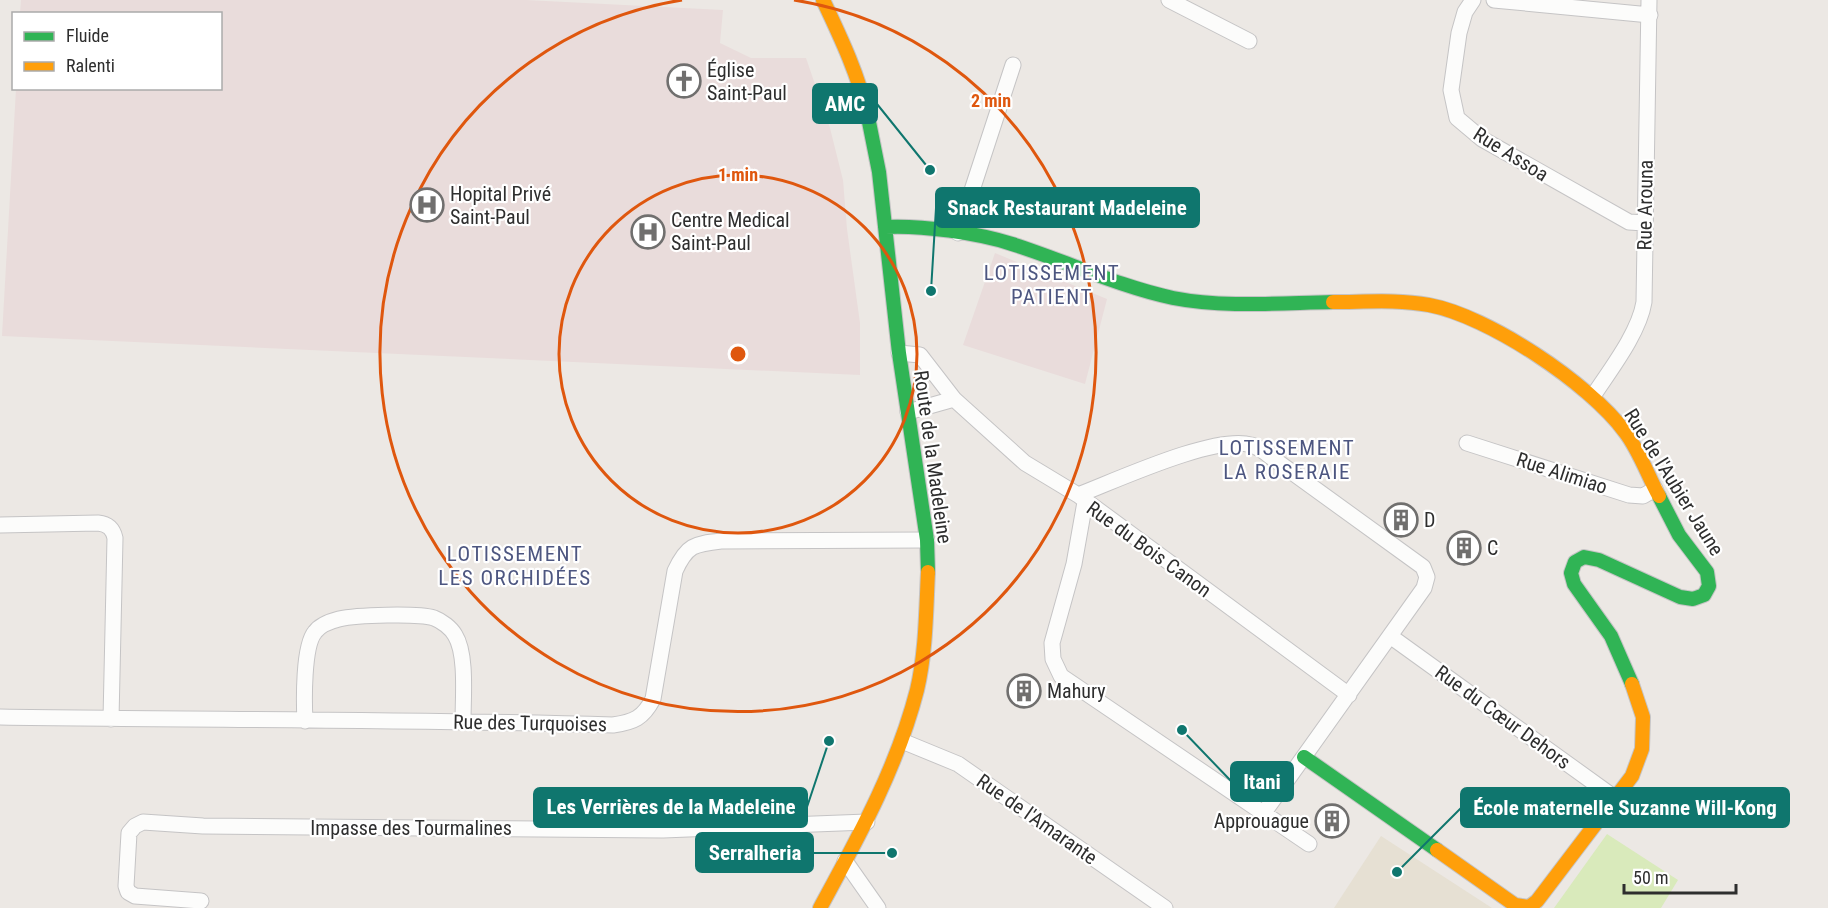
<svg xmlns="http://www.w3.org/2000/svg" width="1828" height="908" viewBox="0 0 1828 908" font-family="'Roboto Condensed',sans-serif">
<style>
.education{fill:#e6e0d3}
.medical{fill:#e9dcdb}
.pitch{fill:#d9eabb}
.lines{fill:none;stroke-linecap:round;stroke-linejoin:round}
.street-casing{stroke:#c5c4c5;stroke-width:17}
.fast-casing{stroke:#c5c4c5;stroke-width:16}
.slow-casing{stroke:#c5c4c5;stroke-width:16}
.street{stroke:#fcfcfb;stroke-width:15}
.fast{stroke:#30b455;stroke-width:14}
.slow{stroke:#ff9f0a;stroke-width:14}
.ring{fill:none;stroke:#df570e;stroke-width:3}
.labels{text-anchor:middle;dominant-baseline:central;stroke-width:4.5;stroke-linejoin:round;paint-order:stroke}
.poi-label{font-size:20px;fill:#2e2e2e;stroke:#fff;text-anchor:start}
.street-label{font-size:20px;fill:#2e2e2e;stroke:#fff}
.neighbourhood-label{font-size:21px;letter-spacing:1.5px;fill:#4d5680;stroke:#fff}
.centre{fill:#df570e;stroke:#fff;stroke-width:3}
.ring-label{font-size:18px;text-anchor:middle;font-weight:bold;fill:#df570e;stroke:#fff;stroke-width:4.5;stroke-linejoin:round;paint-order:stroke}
.leader{fill:none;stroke:#0f766e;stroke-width:2}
.callout-dot{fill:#0f766e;stroke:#fff;stroke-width:2}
.callout{fill:#0f766e;stroke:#0f766e;stroke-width:2}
.callout-label{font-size:21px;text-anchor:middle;font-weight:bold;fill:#fff}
</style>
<rect width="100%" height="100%" fill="#ece8e4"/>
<!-- education -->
<path class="education" d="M1381,836L1492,908H1334Z"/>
<!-- medical -->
<path class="medical" d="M21,0H526L723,10L720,43L751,58H806L830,128L843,180L847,229L860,323V375L2,336L16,89L220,88V14L20,13Z
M995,253L1107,299L1085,384L963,345Z"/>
<!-- pitch -->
<path class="pitch" d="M1607,834L1678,880L1661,908H1554Z"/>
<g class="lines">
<defs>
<path id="street" d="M1169,0L1249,41
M1473,0L1465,12L1459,33L1451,90L1457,118L1482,139L1629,222L1644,223
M1494,0L1650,15
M958,233L1013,65
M899,353L920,355L954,399L1025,463L1078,495L1349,695
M1593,396C1610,370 1639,333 1644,302L1649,0
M908,412L954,399
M1467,443L1629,495L1643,496L1655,489
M1078,495C1115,481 1216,434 1251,445C1258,447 1265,452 1271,457L1423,567L1427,577L1424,588L1263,814
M1085,502L1074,564L1052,643L1053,659L1061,676L1309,844
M0,525L98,523C108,524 113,529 115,538L111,719
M1390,636L1615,798
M0,717C204,720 409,719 613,725C634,722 643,718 653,699L675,571C687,545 694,544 721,541L927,540
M305,721C304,702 303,646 315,632C320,625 331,621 339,619C356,615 418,613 434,618C442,621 451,628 455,635C467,654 463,698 463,721
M902,741L958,764L1165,908
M845,861L878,908
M201,901L135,896L128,892L126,886L129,833L135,826L143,822L203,826L663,830L867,822"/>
<path id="fast" d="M868,117L879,172L899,353L927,540L928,572
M885,227C920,225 979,233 1012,244C1066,261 1117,286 1173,298C1224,308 1280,303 1333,302
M1632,684L1611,636L1574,584L1571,573L1575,562L1584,557L1599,560L1680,597L1693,599L1704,595L1709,586L1707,572L1679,535L1659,496
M1304,757L1437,850"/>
<path id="slow" d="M823,0C841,38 859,76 868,117
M1333,302C1364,302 1397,299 1429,305C1488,316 1589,383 1625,432C1639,450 1648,476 1659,496
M1437,850L1515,905L1529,907L1537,901L1632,776L1642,749L1643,717L1632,684
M820,908C858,838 897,768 917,690C926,652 926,611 928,572"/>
</defs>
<!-- street casing -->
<use href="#street" class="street-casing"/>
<!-- fast casing -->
<use href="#fast" class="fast-casing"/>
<!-- slow casing -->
<use href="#slow" class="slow-casing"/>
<!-- street -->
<use href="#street" class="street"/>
<!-- fast -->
<use href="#fast" class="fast"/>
<!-- slow -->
<use href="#slow" class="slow"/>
</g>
<!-- distance rings -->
<g class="ring">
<circle cx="738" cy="354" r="179"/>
<path d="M794 0A358 358 0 1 1 682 0"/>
</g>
<!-- icons -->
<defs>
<symbol id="church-ring" viewBox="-11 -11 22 22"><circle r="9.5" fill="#fff" stroke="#706f6e" stroke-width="1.5"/><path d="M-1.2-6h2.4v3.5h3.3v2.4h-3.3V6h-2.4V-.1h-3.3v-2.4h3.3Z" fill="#706f6e"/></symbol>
<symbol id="hospital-ring" viewBox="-11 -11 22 22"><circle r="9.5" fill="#fff" stroke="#706f6e" stroke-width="1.5"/><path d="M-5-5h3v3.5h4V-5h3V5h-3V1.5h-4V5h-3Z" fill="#706f6e"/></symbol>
<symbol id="building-ring" viewBox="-11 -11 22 22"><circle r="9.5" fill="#fff" stroke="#706f6e" stroke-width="1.5"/><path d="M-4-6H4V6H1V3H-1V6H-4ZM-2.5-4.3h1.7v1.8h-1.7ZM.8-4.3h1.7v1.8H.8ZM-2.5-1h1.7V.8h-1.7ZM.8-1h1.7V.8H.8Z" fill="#706f6e"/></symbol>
</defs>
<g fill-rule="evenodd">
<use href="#church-ring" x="665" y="62" width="38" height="38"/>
<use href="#hospital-ring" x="408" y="186" width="38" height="38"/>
<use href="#hospital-ring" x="629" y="213" width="38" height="38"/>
<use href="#building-ring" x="1382" y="501" width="38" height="38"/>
<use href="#building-ring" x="1445" y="529" width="38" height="38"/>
<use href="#building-ring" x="1005" y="672" width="38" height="38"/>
<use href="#building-ring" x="1313" y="802" width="38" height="38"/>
</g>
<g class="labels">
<!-- poi labels -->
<g class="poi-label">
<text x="707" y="70">Église<tspan x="707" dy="23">Saint-Paul</tspan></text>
<text x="450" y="194">Hopital Privé<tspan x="450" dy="23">Saint-Paul</tspan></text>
<text x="671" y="220">Centre Medical<tspan x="671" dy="23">Saint-Paul</tspan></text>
<text x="1424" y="520">D</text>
<text x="1487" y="548">C</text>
<text x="1047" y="691">Mahury</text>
<text x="1309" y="821" text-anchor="end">Approuague</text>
</g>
<!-- street labels -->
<g class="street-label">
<text transform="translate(1511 154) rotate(32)">Rue Assoa</text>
<text transform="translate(1645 205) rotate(-89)">Rue Arouna</text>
<text transform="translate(933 457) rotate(82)">Route de la Madeleine</text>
<text transform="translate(1562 473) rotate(18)">Rue Alimiao</text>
<text transform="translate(1674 482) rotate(58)">Rue de l'Aubier Jaune</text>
<text transform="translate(1149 549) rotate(36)">Rue du Bois Canon</text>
<text transform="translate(1503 717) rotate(36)">Rue du Cœur Dehors</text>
<text transform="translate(530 723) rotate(1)">Rue des Turquoises</text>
<text transform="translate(1037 819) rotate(35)">Rue de l'Amarante</text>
<text x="411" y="828">Impasse des Tourmalines</text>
</g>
<!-- neighbourhood labels -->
<g class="neighbourhood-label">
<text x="1052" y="273">LOTISSEMENT<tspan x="1052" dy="24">PATIENT</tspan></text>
<text x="1287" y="448">LOTISSEMENT<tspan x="1287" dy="24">LA ROSERAIE</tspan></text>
<text x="515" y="554">LOTISSEMENT<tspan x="515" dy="24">LES ORCHIDÉES</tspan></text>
</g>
</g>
<circle cx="738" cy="354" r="9" class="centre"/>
<g class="ring-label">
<text x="991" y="107">2 min</text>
<text x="738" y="181">1 min</text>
</g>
<!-- callouts -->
<path class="leader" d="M930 170L877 104M931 291L936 208M1182 730L1231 781M829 741L807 807M1397 872L1461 808M892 853L813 853"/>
<g class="callout-dot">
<circle cx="930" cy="170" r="6"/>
<circle cx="931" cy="291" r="6"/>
<circle cx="1182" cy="730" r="6"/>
<circle cx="829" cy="741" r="6"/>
<circle cx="1397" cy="872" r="6"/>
<circle cx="892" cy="853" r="6"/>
</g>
<g class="callout">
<rect x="813" y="84" width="64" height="39" rx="6"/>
<rect x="936" y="188" width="263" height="39" rx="6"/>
<rect x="1231" y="762" width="62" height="39" rx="6"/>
<rect x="534" y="788" width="273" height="39" rx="6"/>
<rect x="1461" y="788" width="328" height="39" rx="6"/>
<rect x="696" y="833" width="117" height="39" rx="6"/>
</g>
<g class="callout-label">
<text x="845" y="111">AMC</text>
<text x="1067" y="215">Snack Restaurant Madeleine</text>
<text x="1262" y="789">Itani</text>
<text x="671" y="814">Les Verrières de la Madeleine</text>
<text x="1625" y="815">École maternelle Suzanne Will-Kong</text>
<text x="755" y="860">Serralheria</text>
</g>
<!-- legend -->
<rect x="12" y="12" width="210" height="78" fill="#ffffff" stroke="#ababab" stroke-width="1.5"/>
<rect x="24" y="32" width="30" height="9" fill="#30b455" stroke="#ababab" stroke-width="1.5"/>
<text x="66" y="42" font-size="18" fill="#2e2e2e">Fluide</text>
<rect x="24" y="62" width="30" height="9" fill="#ff9f0a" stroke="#ababab" stroke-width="1.5"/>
<text x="66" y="72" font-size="18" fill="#2e2e2e">Ralenti</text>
<!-- scale -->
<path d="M1624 884v9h112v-9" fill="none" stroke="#2e2e2e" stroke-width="3"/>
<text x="1633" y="884" font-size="18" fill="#2e2e2e" stroke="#ffffff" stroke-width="4.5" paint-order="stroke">50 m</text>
</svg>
